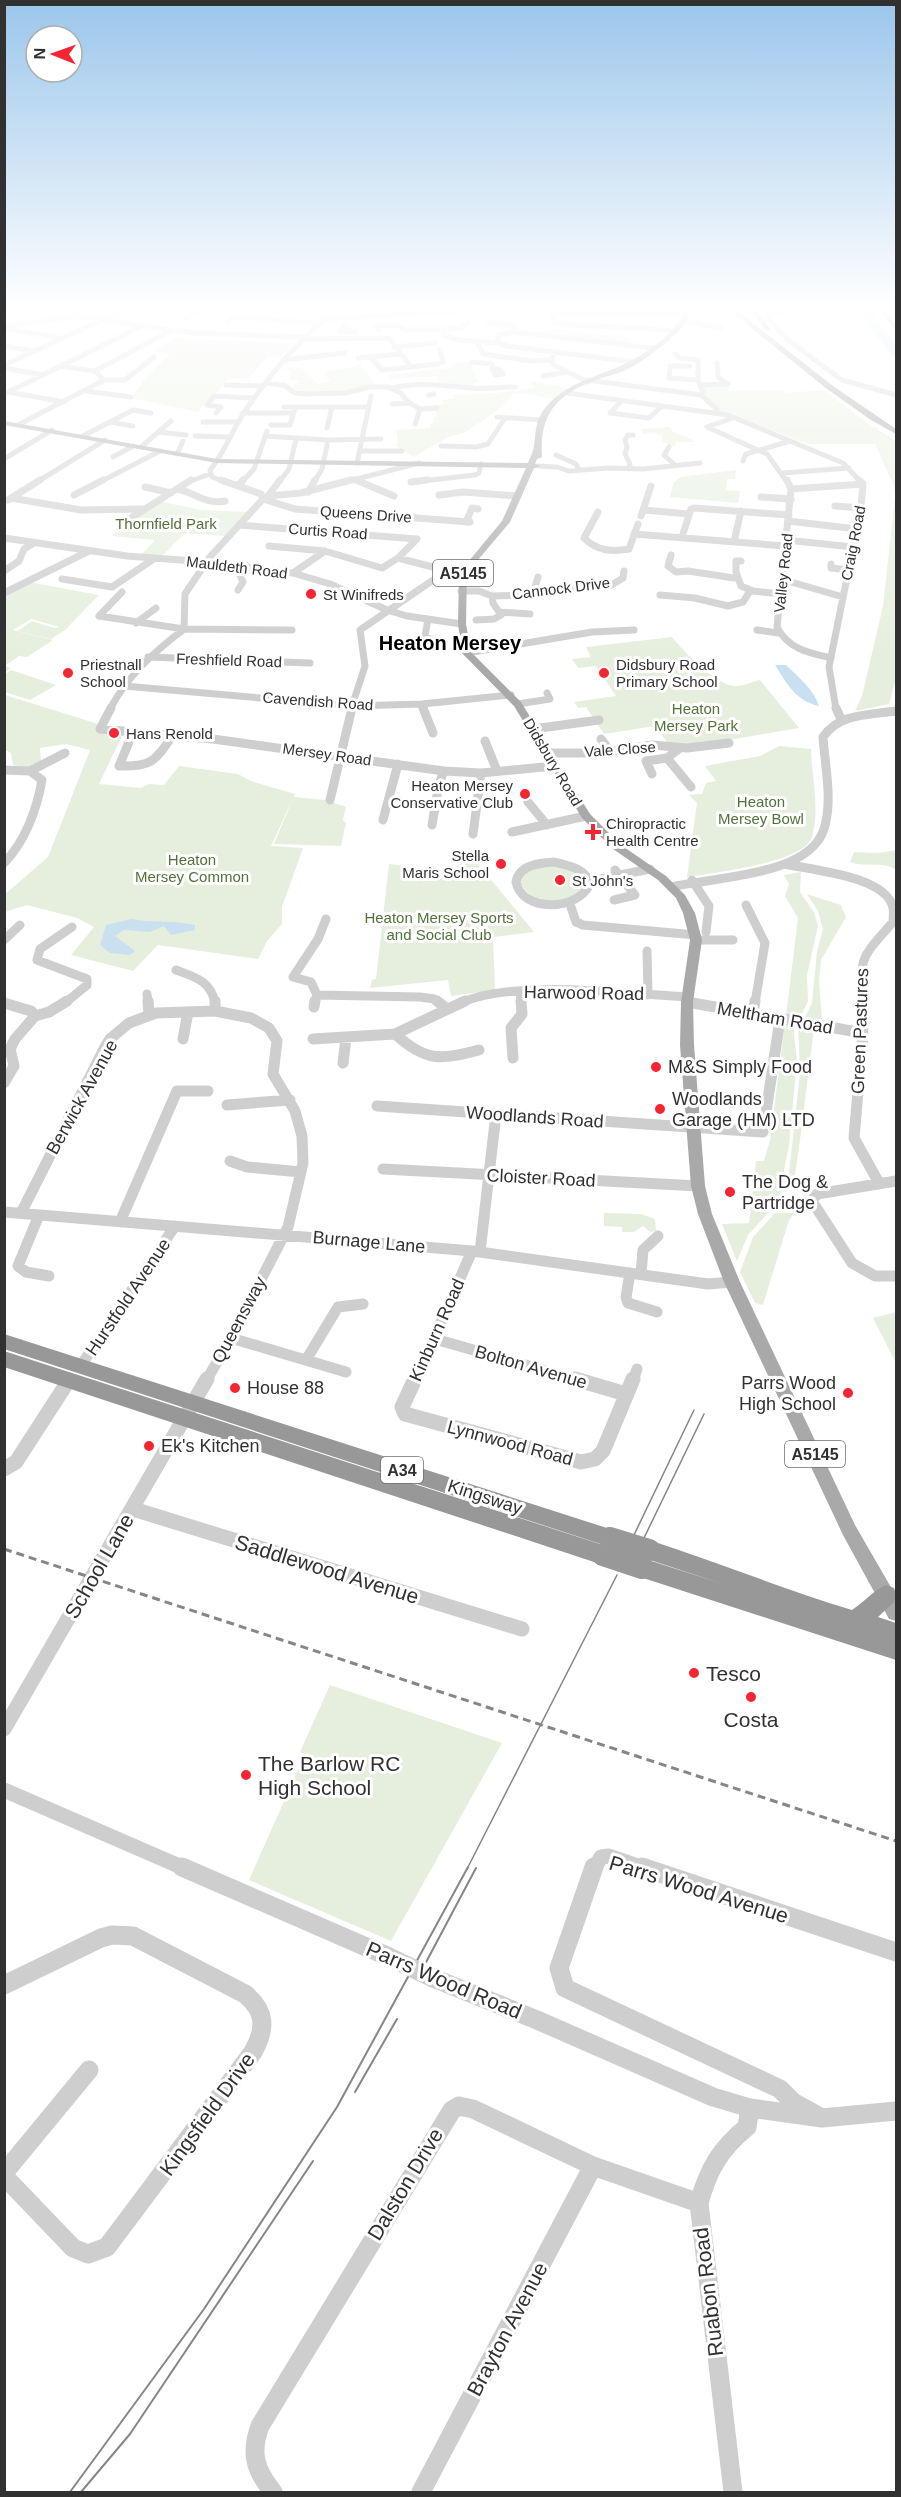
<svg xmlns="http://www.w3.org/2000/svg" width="901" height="2497" viewBox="0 0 901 2497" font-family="Helvetica,sans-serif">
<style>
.green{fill:#e6efde}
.water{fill:#c8e0f0}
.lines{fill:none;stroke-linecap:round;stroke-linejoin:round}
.minor-far5{stroke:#cecece;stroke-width:5}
.minor-far4{stroke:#cecece;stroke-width:7}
.minor-far3{stroke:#cecece;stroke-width:9}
.minor-far2{stroke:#cecece;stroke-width:11}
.minor-far1{stroke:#cecece;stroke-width:15}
.minor{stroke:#cecece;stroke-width:19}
.major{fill:#a9a9a9;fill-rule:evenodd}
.highway{fill:#989898;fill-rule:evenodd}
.tram-far1{stroke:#868686;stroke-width:1.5}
.tram{stroke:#868686;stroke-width:2}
.rail{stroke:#868686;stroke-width:3;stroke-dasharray:8 5;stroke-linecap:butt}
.minor-bridge{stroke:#cecece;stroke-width:19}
.highway-bridge{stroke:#989898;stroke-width:22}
.poi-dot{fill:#f52532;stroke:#fff;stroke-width:2}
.labels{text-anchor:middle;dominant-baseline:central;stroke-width:6;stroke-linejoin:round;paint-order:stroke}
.far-street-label{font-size:15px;fill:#313131;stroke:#fff}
.far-park-label{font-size:15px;fill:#537139;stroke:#fff}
.far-poi-label{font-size:15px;fill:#313131;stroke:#fff;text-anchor:start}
.shield{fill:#fff;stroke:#6f6f6f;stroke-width:1.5}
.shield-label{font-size:16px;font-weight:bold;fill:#313131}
.street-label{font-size:18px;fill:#313131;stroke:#fff}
.poi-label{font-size:18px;fill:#313131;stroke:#fff;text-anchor:start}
.far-district-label{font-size:20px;font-weight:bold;fill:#000;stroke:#fff}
.near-street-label{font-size:21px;fill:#313131;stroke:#fff}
.near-poi-label{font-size:21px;fill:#313131;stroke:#fff;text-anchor:start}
</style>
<rect width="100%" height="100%" fill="#fff"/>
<!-- green -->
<path class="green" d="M548,328L632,338L625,345L541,334Z
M178,337L187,339L294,343L281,357H267L248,379H227C217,395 207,399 198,412L132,398L146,377L170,354L152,351Z
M470,361L478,382L473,383L474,387L444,384L436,376L391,379L388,375L453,368L452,365Z
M360,365L376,386C356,390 306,401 292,386L300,381L289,379L292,370L279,369L301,368L318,384L330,381L324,373Z
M530,381L567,388L554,399L520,393L513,394L494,413L464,433L448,437L414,457L396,446L398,442L396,430L431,428L430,424L434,423L433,419L437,415L435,405L444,404L442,400L456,398L453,395L497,393L534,388Z
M702,386H729V391L783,390L786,393L824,390L866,422L896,441V679L889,704L855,711L862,696L883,606L895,497L894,486L875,444H807L739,417L719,412L705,396Z
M670,427L672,431L697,442H676L675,446H671L662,441V435L653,433L642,434V429Z
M736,470L735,479H727L726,490L740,491L738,503L670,497L674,482L681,477Z
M158,501L201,510L247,512L225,536L185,533L162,556L141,555L155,540L112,536L129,521Z
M29,582L99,595L65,630L51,639L18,631L32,621L54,628L60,627L31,619L13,630L53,640L27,657L19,656L5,666L11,668L5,672V594Z
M672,637C685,653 713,682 733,686C740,688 754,681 760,680L799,728L687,747L667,742L655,726L604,734L586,707L578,708L574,702L616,696L596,666L578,668L572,659L591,657L586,647Z
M11,670L56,685L30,700L5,692V674Z
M5,695L124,732L99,784L141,788L149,784L164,785L179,766L238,774L251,781L295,794L294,797L325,800L346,807L343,820L346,823L341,846L274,844L293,798L271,846L303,848L282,907V924L267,941L258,959L158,945L133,971L71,955L94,927L77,918L27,905L5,912L4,895L48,857L90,750L66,744L40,748L41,763L33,768L13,765L11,753L5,750Z
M779,746L811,749C812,778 820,810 812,837C804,863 712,873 687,877L697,803L689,795L702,794L706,783L716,781L705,766L760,756Z
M896,850V870C885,861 865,868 850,862L854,852L879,853Z
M466,859L475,860L534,932L493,937L495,990L451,996L448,980L370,988L372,980L376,979L389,864L450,872Z
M547,864L569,867L588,882L576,899C551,901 533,907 520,882C525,869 535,868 547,864Z
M801,872L800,892L814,912L818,926L807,975L808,1001L800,1018L786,1016L798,918L785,896L789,884L784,875Z
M807,894L841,905L846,917L821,960L819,981L822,1021L804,1019L812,1003L817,951L823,929L818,911Z
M785,1023L793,1024L797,1061L789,1145L783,1175L782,1191L770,1211L748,1235L737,1261L722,1224L749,1223L756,1161H764L770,1140Z
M798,1025L814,1029L800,1140L795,1175L789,1188L788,1182L800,1072Z
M604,1213L641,1214L655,1219L656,1231L650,1232L643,1226L634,1232H622V1227L604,1226Z
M775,1213H794L789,1220L763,1305L755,1303L740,1272L753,1237Z
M896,1312V1363L873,1318Z
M330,1685L502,1743L391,1941L249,1880L305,1754L300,1752Z"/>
<!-- water -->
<path class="water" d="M861,305H873C875,322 885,332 896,344V359L870,329Z
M775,665H786C799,678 813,688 819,706C796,701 787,684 775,665Z
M131,919C153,923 173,920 195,925V930L171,935L164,926L150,932L124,930L115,936L135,951L130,955L110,953L100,945L106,925Z"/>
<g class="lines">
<!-- minor-far5 -->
<path class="minor-far5" d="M69,305L81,316L142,326L195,333L303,337
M265,305H341
M670,305L714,308
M832,305L770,313L765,316L788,340L842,380L896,395
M131,306L166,311
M4,310L48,305
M485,312L488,305
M186,318L210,305
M321,319L461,311
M684,321L721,328
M227,322L235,317L317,323
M487,323L513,325L515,331
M4,326L79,316
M7,329L61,338
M445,329L460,328L468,323
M379,330L376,326L395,325L405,330L445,329L443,335L459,340L498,343
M351,331L348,326H344L341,332H356
M674,331C635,326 597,328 558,323L553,322L552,314H687
M301,339L389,338L411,367
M477,342L483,354L531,361L552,360
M4,346L33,351
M394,347L435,343
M554,353L552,360L554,365L588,382
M675,354L679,358L698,360V380L703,393L701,395L717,409L714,413
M370,357L382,370L438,364L443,362L440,349
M358,358L400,354
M283,360L345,353
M472,362L492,364
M635,362L506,346L497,341L499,335L515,332L653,348
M4,365L135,305
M690,366H670L669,378L698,380
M4,368L43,375
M492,368L500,370L503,374L495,375Z
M95,371L172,330
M543,376L568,372
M104,380H125L154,357
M587,380L701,395
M265,383L284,385L295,393L307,394L345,393L370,387H387L401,393L408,402L420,409L415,424
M226,385L262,386
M701,385L728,384L718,377L717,363
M392,388C419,381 445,386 472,388C486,389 501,387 515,387
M86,391L131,397
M8,392L64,402
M567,393L728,415L843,463L861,482
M4,394L142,326
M429,395L434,394
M621,401L610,413L649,418L662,406
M392,404L410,403
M284,407H368
M420,409L437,408
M216,413L221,407L207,405L214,396L254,398
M243,413H292
M497,417L541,420
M733,418L707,427L767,454L787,482
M110,422L133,426
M203,422H237
M18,425L104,380L95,371L60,366
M271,425H290L295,408
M327,428L332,407
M158,432L186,435
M83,436L133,410L151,413
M195,436L230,437
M265,436L328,440L381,439
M441,446L476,447L488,444L505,418
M141,447L171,421
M669,447L664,455L674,464
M360,451H402
M177,454L183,441
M556,455L576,464L579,470
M113,457L133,446
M4,459L52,430
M743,461L746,454L790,441
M357,463L371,396
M537,466L557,467L569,471L608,468L643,469L700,463
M629,469L630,464L625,454L627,447L625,440L628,435H633
M783,473L849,468
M353,479L360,482
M37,482L105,440
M100,482L160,451
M188,482L210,474
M226,482L212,477L210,470C225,452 232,430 245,411C272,371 303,336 340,305
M242,482L254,469L267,431
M279,482L289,469L296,439
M314,482L322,469L328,440
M345,482L419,463
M413,482L475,475L479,473L481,464"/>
<!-- minor-far4 -->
<path class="minor-far4" d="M356,480L394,496
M787,480L791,489L777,627C788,649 809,653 831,658
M411,482L427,480
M238,486L243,480
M145,487L171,493
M178,489C195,493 207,505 225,501
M791,489L863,484
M308,492L315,480
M74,495L103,480
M439,495L463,492L518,496
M268,496L301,493L351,480
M268,496L280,480
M761,497L791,499
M11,498L81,510L143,509
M263,499L295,509L470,522
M8,500L40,480
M835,506L861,508
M644,510L689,514
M598,512L584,538C597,551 612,552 629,549L638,524
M641,516L651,486
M126,521L191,480
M788,521L857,529
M466,522L472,508L478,509
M239,525L417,539L398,558L382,568L325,551L269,546
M634,534L785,546
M682,537L691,509L694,508L789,515
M4,538L127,556L208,562L293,573L330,584L387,610L407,616L462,624
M786,540L853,547
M734,542L741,511
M671,555L668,566L676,572L688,571L734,578
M398,558L452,572
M741,561H736V572L741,586L753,591L780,594
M831,564V568L849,570
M4,571L19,561L24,549L34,543
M293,573L325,551
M538,577L535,587L538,593
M62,579L112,587L155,558
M781,579L843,597
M238,590L243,582L240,575L247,566
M461,591H479L492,596L493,603L501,615L494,619L476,620
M4,593L89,551
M660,595L695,598L728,606L743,602L750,591
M492,596L525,595L596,585L610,586L623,578L624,571
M500,612L530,614
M99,616L184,629L292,630
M99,616L122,592
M428,619L425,636L430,639
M136,623L156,608
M757,630L779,633
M467,653L592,632L634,630
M148,657L310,663
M124,686L352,706L422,704L511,695
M422,704L424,709
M518,704L550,699L547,693
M110,709C128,675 154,652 184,629L185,594L209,558L263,499L261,494L221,480
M351,709L365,666L360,630L439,576L451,572
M836,709L829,667L861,508L863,484L859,480"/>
<!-- minor-far3 -->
<path class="minor-far3" d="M111,708L100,729L213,739L444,771L481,773L554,766
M423,708L433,733
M836,708L842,721
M533,729L599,720
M601,739L611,752
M485,741L497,771
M129,742L119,766C152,767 155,761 173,735
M546,753H602L652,745L687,748L729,743
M667,758L691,787
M4,770L30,771L42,780C37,809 25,842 4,863
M30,771L65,753
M652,774L646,761L667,758L680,748
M330,800L352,708
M528,802L547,825
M383,820L398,764
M432,825L439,784L444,771
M512,832L586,816
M473,834L481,773
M554,862C570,866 585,868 590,884C578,911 522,913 516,882C519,865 539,863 554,862Z
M785,864C811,870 887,876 893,908C894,912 893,918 893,922C863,957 859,954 862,1003
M692,880L709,906L706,932
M590,881L650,869
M671,887C712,877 809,877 824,829C833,800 825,767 823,737C839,713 870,715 896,711
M614,900L635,895L615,870
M570,904L576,922L583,925L696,935
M746,905L765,943L755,1003
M4,940L20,925
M696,940H733
M647,951L648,995
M176,970C195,977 211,981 215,1003
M520,991L521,1003
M147,994L148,1003
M317,995L311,982L293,977L318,939L326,919
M687,1002L691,1003
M65,1003L87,985V979L37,960L40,949L72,927
M315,1003L317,995L420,997L434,999L439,1003
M461,1003C511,979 630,994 687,997"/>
<!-- minor-far2 -->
<path class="minor-far2" d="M148,1001L149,1014
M215,1001V1011
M437,1001L446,1008
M861,1001L863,1033L854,1138L879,1183
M687,1002L863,1033
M4,1003L31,1011L35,1016
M314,1007L315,1001
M753,1014L755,1001
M395,1034C426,1062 440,1060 479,1050
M183,1039L188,1012
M313,1039L395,1034L465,1001
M513,1058L511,1028L522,1014L521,1001
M343,1063L346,1038
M4,1083L14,1066L10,1049L15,1039L35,1016L49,1012L67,1001
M227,1105L290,1100
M377,1106L763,1132L779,1026
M230,1161L247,1167L301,1172
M383,1169L698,1186
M896,1181L817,1194L812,1201L852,1263L875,1276H896
M4,1212L472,1251L708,1284L732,1282
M21,1213L105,1047L110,1039L129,1023L156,1013L215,1011L251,1018L269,1028L277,1041L273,1074L295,1111L302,1136L303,1163L288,1227L231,1338L206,1381
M39,1215L18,1266L26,1272L49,1276
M120,1222L177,1091H208
M480,1252L496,1114
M630,1273L626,1297L628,1303L657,1312
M641,1274L643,1250L658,1236
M231,1338L346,1372
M435,1339L581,1381
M306,1360L338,1307L363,1304
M80,1367L175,1226
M415,1381L472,1251
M633,1381L637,1369"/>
<!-- minor-far1 -->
<path class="minor-far1" d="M415,1379L402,1407L405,1414L581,1462L595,1459L603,1451L633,1379
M575,1379L626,1394
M4,1469L16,1462L69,1380
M133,1509L522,1629
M4,1729L207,1379
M4,1790L186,1869
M594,1869L601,1857L609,1856L647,1869"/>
<!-- minor -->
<path class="minor" d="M182,1867L387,1956
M594,1867L559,1968L565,1988L780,2089L793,2102L822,2118
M642,1867L896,1952
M433,1978L537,2020L713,2097L750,2108L822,2118L896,2111
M4,1985L101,1938L112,1935L133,1936L245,1994C266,2011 266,2029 253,2052L107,2247L88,2254L73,2248L4,2176
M4,2173L89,2070
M273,2492C255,2470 250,2453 260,2426L452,2110L459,2106L473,2109L593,2166L699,2203
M421,2492L593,2166
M733,2492L699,2203C708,2170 720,2149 747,2127L750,2108"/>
<!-- major -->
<path class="major" d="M683,305H689L691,308C688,323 679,332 668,341C652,354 632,370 612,375C567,388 538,405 542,457L537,459L535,464L541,466L534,468L510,522L467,573L466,624L471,652L521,702L590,814L621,845L666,876L685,895L695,913L702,940L693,1002L694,1045L705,1186L712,1214L740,1282L855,1525L896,1596V1621L889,1619L843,1535L724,1282L698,1214L691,1186L680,1045L681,1002L690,940L683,913L676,898L658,880L613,849L582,818L514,706L462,653L458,624L459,573L502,521L526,468L217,463L4,425V421L217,459L528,463C530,458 533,452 534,446C536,433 535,422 543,411C560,386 592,378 618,367C640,358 681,332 685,308Z
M891,305L887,308V312L896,325V331L881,312L882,306Z"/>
<!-- highway -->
<path class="highway" d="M723,305H730L833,386L896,429V434L871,420L827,389Z
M747,305H753L772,331H766Z
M4,1334L610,1529L618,1531L621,1538L618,1545L610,1547L4,1349Z
M4,1351L603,1545L611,1548L614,1555L611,1562L603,1565L4,1367Z
M649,1540C717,1562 783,1589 852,1610C864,1602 874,1590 886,1585L894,1588L896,1594L894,1602L878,1617L896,1623V1660L634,1575L631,1568L634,1561L642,1558L723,1584L641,1557L638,1550L641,1543Z"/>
<!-- tram-far1 -->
<path class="tram-far1" d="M634,1535L694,1410
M644,1538L704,1414
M467,1869L617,1575"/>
<!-- tram -->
<path class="tram" d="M424,1966L476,1868
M355,2092L397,2019
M70,2492L204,2309L337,2107L468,1867
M81,2492L130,2434L313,2161"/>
<!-- rail -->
<path class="rail" d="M4,1549L896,1841"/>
<!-- minor-bridge -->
<path class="minor-bridge" d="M387,1956L433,1978"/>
<!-- highway-bridge -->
<path class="highway-bridge" d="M610,1538L649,1550
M603,1555L642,1568"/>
</g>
<!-- sky -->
<linearGradient id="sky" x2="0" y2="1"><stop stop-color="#9bc6eb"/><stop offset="0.47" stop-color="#fff"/><stop offset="1" stop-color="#fff" stop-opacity="0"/></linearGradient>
<rect width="901" height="654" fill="url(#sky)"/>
<!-- markers -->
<g class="poi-dot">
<circle cx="311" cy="594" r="6"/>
<circle cx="68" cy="673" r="6"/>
<circle cx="604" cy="673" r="6"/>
<circle cx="114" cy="733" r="6"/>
<circle cx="525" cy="794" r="6"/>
<path d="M590 823h6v6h6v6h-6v6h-6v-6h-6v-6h6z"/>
<circle cx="501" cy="864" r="6"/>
<circle cx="560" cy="880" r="6"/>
<circle cx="656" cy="1067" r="6"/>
<circle cx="660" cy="1109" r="6"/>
<circle cx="730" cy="1192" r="6"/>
<circle cx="235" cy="1388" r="6"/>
<circle cx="848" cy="1393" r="6"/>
<circle cx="149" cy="1446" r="6"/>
<circle cx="694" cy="1673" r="6"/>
<circle cx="751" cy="1697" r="6"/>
<circle cx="246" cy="1775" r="6"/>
</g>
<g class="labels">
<!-- far-street labels -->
<g class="far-street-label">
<text transform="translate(366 514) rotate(4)">Queens Drive</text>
<text transform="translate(328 531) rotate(4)">Curtis Road</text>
<text transform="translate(853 543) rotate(-79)">Craig Road</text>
<text transform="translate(237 567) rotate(7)">Mauldeth Road</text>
<text transform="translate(783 573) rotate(-84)">Valley Road</text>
<text transform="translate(561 588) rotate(-7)">Cannock Drive</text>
<text transform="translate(229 660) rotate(2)">Freshfield Road</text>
<text transform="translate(318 701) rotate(4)">Cavendish Road</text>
<text transform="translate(620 749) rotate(-4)">Vale Close</text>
<text transform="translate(327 754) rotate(8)">Mersey Road</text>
<text transform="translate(553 762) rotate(59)">Didsbury Road</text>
</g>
<!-- far-park labels -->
<g class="far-park-label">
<text x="166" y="523">Thornfield Park</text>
<text x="696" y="708">Heaton<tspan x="696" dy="17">Mersey Park</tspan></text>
<text x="761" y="801">Heaton<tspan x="761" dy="17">Mersey Bowl</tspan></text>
<text x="192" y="859">Heaton<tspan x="192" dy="17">Mersey Common</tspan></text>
<text x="439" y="917">Heaton Mersey Sports<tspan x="439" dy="17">and Social Club</tspan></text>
</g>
<!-- far-poi labels -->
<g class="far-poi-label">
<text x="323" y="594">St Winifreds</text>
<text x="80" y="664">Priestnall<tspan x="80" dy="17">School</tspan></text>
<text x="616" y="664">Didsbury Road<tspan x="616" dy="17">Primary School</tspan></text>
<text x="126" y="733">Hans Renold</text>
<text x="513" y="785" text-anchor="end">Heaton Mersey<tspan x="513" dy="17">Conservative Club</tspan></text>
<text x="606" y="823">Chiropractic<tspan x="606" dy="17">Health Centre</tspan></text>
<text x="489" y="855" text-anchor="end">Stella<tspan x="489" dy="17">Maris School</tspan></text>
<text x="572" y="880">St John's</text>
</g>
<!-- shield labels -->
<g class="shield">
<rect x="433" y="560" width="60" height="26" rx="4.5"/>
<rect x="785" y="1441" width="60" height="26" rx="4.5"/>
<rect x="381" y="1457" width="42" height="26" rx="4.5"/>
</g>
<g class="shield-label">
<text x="463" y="573">A5145</text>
<text x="815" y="1454">A5145</text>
<text x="402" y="1470">A34</text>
</g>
<!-- street labels -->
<g class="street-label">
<text transform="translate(584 993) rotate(1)">Harwood Road</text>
<text transform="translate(775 1018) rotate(10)">Meltham Road</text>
<text transform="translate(860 1031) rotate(-88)">Green Pastures</text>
<text transform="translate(82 1097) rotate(-61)">Berwick Avenue</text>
<text transform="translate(535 1117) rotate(4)">Woodlands Road</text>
<text transform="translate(541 1178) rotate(3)">Cloister Road</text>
<text transform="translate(369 1242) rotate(5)">Burnage Lane</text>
<text transform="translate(128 1297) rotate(-56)">Hurstfold Avenue</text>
<text transform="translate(239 1320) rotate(-62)">Queensway</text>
<text transform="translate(437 1330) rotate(-66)">Kinburn Road</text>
<text transform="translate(531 1367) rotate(16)">Bolton Avenue</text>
<text transform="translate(510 1443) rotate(15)">Lynnwood Road</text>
<text transform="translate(485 1497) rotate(18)">Kingsway</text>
</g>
<!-- poi labels -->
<g class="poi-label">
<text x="668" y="1067">M&amp;S Simply Food</text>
<text x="672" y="1099">Woodlands<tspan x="672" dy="21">Garage (HM) LTD</tspan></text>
<text x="742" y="1182">The Dog &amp;<tspan x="742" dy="21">Partridge</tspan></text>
<text x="836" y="1383" text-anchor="end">Parrs Wood<tspan x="836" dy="21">High School</tspan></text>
<text x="247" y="1388">House 88</text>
<text x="161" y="1446">Ek's Kitchen</text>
</g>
<!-- far-district labels -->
<g class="far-district-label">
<text x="450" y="643">Heaton Mersey</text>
</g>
<!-- near-street labels -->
<g class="near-street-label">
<text transform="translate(99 1566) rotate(-60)">School Lane</text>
<text transform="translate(327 1569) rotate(17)">Saddlewood Avenue</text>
<text transform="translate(699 1889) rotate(17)">Parrs Wood Avenue</text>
<text transform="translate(444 1980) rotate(23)">Parrs Wood Road</text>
<text transform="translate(207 2114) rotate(-54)">Kingsfield Drive</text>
<text transform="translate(405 2184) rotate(-59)">Dalston Drive</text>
<text transform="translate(708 2292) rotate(-97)">Ruabon Road</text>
<text transform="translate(507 2329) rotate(-62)">Brayton Avenue</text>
</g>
<!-- near-poi labels -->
<g class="near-poi-label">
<text x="706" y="1673">Tesco</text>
<text x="751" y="1719" text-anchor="middle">Costa</text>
<text x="258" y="1763">The Barlow RC<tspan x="258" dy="24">High School</tspan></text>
</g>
</g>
<!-- border -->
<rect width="901" height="2497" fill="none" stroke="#313131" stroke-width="12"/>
<!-- north arrow -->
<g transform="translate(54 54) rotate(271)"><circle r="28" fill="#ffffff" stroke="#adadad" stroke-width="1.5"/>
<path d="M0-4.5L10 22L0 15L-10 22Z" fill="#f52532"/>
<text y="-9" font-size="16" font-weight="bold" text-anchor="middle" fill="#313131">N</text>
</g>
</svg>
